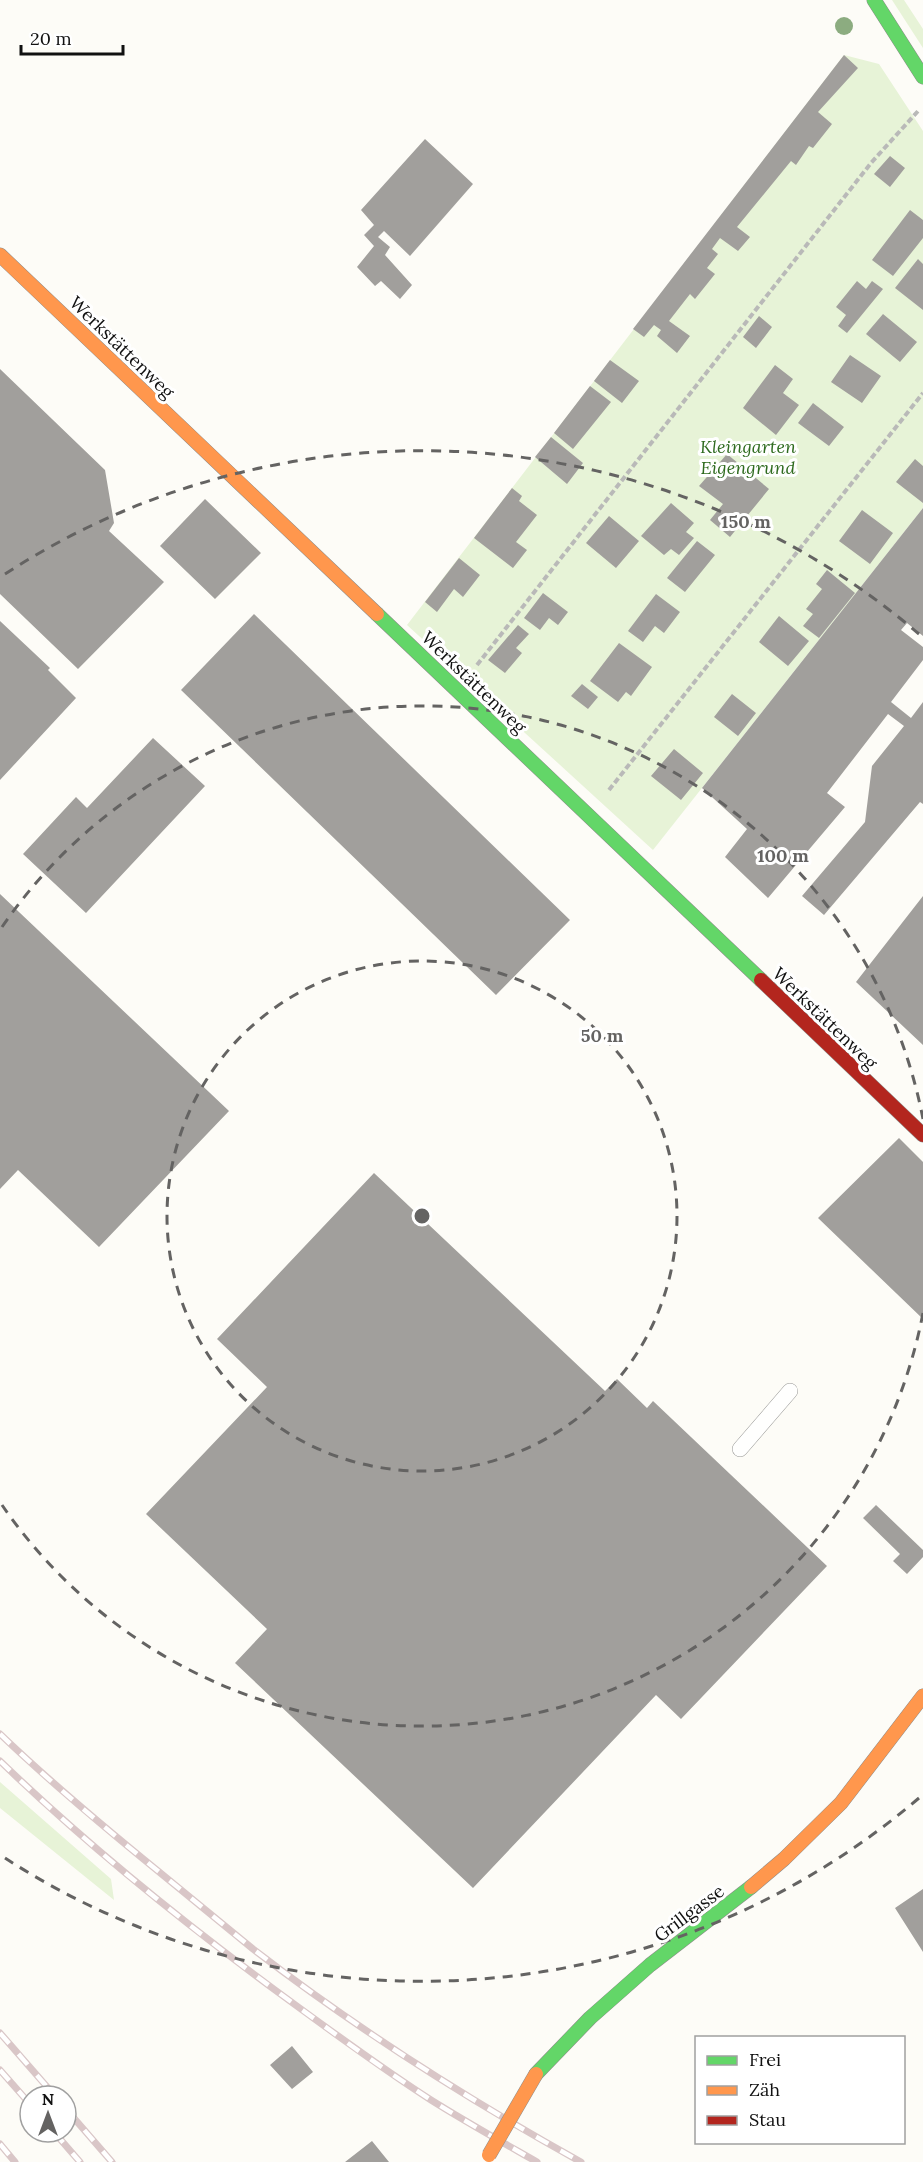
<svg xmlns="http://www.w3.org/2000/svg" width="923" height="2162" viewBox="0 0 923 2162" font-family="Lora,serif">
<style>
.green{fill:#e7f3d7}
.building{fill:#a19f9c}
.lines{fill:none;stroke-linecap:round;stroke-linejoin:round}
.lane-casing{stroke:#979795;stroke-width:16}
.fast-casing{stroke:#8e8d8b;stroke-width:15}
.slow-casing{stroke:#8e8d8b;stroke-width:15}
.jam-casing{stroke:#8e8d8b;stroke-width:15}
.path{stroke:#b9b9b8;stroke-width:4;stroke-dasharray:6 3;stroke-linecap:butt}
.lane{stroke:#fffffe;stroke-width:15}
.fast{stroke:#63d668;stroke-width:14}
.slow{stroke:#ff974d;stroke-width:14}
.jam{stroke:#b3261e;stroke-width:14}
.rail-casing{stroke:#d9c6c7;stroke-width:7}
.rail{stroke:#fff;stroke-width:4.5;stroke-dasharray:14;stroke-linecap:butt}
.slow-bridge-casing{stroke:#8e8d8b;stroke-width:15;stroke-linecap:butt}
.slow-bridge{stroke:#ff974d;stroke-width:14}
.tree{fill:#8cac80}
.ring{fill:none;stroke:#646362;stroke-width:3;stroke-dasharray:10 8}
.labels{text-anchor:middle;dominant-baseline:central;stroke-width:6;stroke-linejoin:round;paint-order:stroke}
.street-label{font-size:18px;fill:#111;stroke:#fff}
.park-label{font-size:18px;font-style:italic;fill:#2f6b1f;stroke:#fff}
.centre{fill:#646362;stroke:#fff;stroke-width:3}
.ring-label{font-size:18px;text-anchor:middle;font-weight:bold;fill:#646362;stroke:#fff;stroke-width:6;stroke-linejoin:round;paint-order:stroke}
</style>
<rect width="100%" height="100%" fill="#fdfcf7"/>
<!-- green -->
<path class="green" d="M892,0H904L923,29V48Z
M844,55L879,64L923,131V508L653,850L407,625Z
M0,1782L111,1879L114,1900L0,1808Z"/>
<!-- building -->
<path class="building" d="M844,55L858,68L818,112L832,124L813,148L809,146L796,165L791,161L737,227L750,237L738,251L720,238L712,249L718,254L707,268L715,274L695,299L690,294L669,321L690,336L677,353L657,336L661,330L654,325L644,337L633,329Z
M425,139L473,184L410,256L384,231L378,237L390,247L385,255L412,285L400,299L381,281L375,286L357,267L374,246L364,235L374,225L361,210Z
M890,156L905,168L890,187L874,174Z
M910,210L923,220V238L893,276L872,260Z
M918,259L923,264V310L895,288Z
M857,281L866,289L872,281L883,289L847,333L838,326L846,315L836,307Z
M883,314L917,342L900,362L866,334Z
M759,316L772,327L756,348L743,337Z
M850,355L881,376L862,403L831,382Z
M610,360L639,381L622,403L594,381Z
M775,365L793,379L783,393L799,405L776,435L743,408Z
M0,369L105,470L114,523L109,531L164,582L78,669L0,594Z
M590,386L611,402L573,449L554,433Z
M813,403L844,427L829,446L798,423Z
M551,437L583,463L567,484L535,457Z
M727,454L769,489L730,537L710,520L723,504L699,486Z
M915,459L923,466V503L896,482Z
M512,488L522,496L519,501L537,515L516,542L527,550L513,568L474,538Z
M205,499L261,553L215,599L160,546Z
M671,503L694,523L686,532L694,538L679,555L671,549L664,555L641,536Z
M923,508V636L907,623L901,630L923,647V660L891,702L911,718L923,702V804L920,802L824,915L802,896L865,822L872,766L904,726L888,714L827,793L845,807L768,898L725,857L747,829L702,788Z
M862,510L893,533L870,564L839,541Z
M609,516L639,541L616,568L586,543Z
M697,541L715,555L685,592L667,578Z
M459,558L480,575L463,597L454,589L437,612L425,602Z
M827,570L855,593L819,638L803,626L813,614L806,609L822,589L816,584Z
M543,593L568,612L558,625L549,618L540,630L524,618Z
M656,594L680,612L664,633L655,626L643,642L628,631Z
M254,614L570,920L496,995L181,690Z
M779,616L809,641L788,666L759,642Z
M0,621L50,668L48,670L76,698L0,780Z
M518,625L529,634L516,648L522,653L505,673L488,660Z
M619,643L652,667L631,696L626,692L618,702L590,681Z
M582,684L598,697L588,709L571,696Z
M732,694L756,713L738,736L714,717Z
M153,738L205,786L86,913L23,854L76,797L87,808Z
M674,749L703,773L681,800L651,776Z
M0,894L229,1111L99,1247L18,1170L0,1189Z
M923,896V1045L856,982Z
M899,1138L923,1162V1319L818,1218Z
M374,1173L605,1391L617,1379L647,1408L653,1401L827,1566L681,1719L656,1695L473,1888L235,1663L267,1629L146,1514L267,1387L217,1339Z
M876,1505L923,1550V1557L907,1574L893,1561L900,1554L863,1518Z
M923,1889V1952L895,1908Z
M292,2046L313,2072L292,2089L270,2065Z
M372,2141L389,2162H345Z"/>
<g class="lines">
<defs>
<path id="lane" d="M740,1449L790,1391"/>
<path id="fast" d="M874,0L923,77
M377,614L761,980
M536,2074L590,2018L650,1965L751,1887"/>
<path id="slow" d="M0,255L377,614
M751,1887L784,1859L841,1803L923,1696"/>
<path id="jam" d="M761,980L923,1135"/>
</defs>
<!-- lane casing -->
<use href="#lane" class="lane-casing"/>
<!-- fast casing -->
<use href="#fast" class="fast-casing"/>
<!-- slow casing -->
<use href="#slow" class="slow-casing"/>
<!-- jam casing -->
<use href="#jam" class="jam-casing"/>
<!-- path -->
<path class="path" d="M477,665L871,163L919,110
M609,790L923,393"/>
<!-- lane -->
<use href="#lane" class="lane"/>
<!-- fast -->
<use href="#fast" class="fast"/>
<!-- slow -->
<use href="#slow" class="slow"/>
<!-- jam -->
<use href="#jam" class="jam"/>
<defs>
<path id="rail" d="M0,1734C50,1782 104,1827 158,1871C190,1897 221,1923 253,1949C356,2028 467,2099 581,2162
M0,1761C86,1844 179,1919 275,1990C327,2028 378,2066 431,2100C466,2122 502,2142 537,2162
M0,2033L55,2096
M0,2070L30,2104
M66,2109L112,2162
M54,2132L80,2162
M0,2144L15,2162"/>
</defs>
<!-- rail casing -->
<use href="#rail" class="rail-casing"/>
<!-- rail -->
<use href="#rail" class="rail"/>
<defs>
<path id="slow-bridge" d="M489,2155L536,2074"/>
</defs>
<!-- slow-bridge casing -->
<use href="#slow-bridge" class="slow-bridge-casing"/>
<!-- slow-bridge -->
<use href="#slow-bridge" class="slow-bridge"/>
</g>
<!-- trees -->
<circle class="tree" cx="844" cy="26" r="9"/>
<!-- distance rings -->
<g class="ring">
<circle cx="422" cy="1216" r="255"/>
<path d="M923 1313A510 510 0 0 1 2 1505M2 927A510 510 0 0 1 923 1119"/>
<path d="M919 1798A766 766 0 0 1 5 1858M5 574A766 766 0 0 1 919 634"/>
</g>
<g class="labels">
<!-- street labels -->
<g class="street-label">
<text transform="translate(122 347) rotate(44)">Werkstättenweg</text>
<text transform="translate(474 682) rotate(44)">Werkstättenweg</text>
<text transform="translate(825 1018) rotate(44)">Werkstättenweg</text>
<text transform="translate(689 1913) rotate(-37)">Grillgasse</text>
</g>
<!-- park labels -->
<g class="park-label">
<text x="748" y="446">Kleingarten<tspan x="748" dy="21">Eigengrund</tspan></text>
</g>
</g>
<circle cx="422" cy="1216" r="9" class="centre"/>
<g class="ring-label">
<text x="746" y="528">150 m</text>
<text x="783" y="862">100 m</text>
<text x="602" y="1042">50 m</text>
</g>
<!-- legend -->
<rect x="695" y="2036" width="210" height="108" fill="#ffffff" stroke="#a0a0a0" stroke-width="1.5"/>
<rect x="707" y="2056" width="30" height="9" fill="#63d668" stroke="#a0a0a0" stroke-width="1.5"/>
<text x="749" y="2066" font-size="18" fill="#111111">Frei</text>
<rect x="707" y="2086" width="30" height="9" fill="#ff974d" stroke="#a0a0a0" stroke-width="1.5"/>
<text x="749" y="2096" font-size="18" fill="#111111">Zäh</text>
<rect x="707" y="2116" width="30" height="9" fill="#b3261e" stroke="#a0a0a0" stroke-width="1.5"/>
<text x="749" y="2126" font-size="18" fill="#111111">Stau</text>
<!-- north arrow -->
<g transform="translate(48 2114)"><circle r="28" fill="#ffffff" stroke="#a0a0a0" stroke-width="1.5"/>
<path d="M0-4.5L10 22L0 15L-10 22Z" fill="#646362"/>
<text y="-9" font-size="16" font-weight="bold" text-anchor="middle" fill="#111111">N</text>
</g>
<!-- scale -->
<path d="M21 45v9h102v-9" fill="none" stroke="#111111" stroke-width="3"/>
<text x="30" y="45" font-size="18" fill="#111111" stroke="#ffffff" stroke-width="4.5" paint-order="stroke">20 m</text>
</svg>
